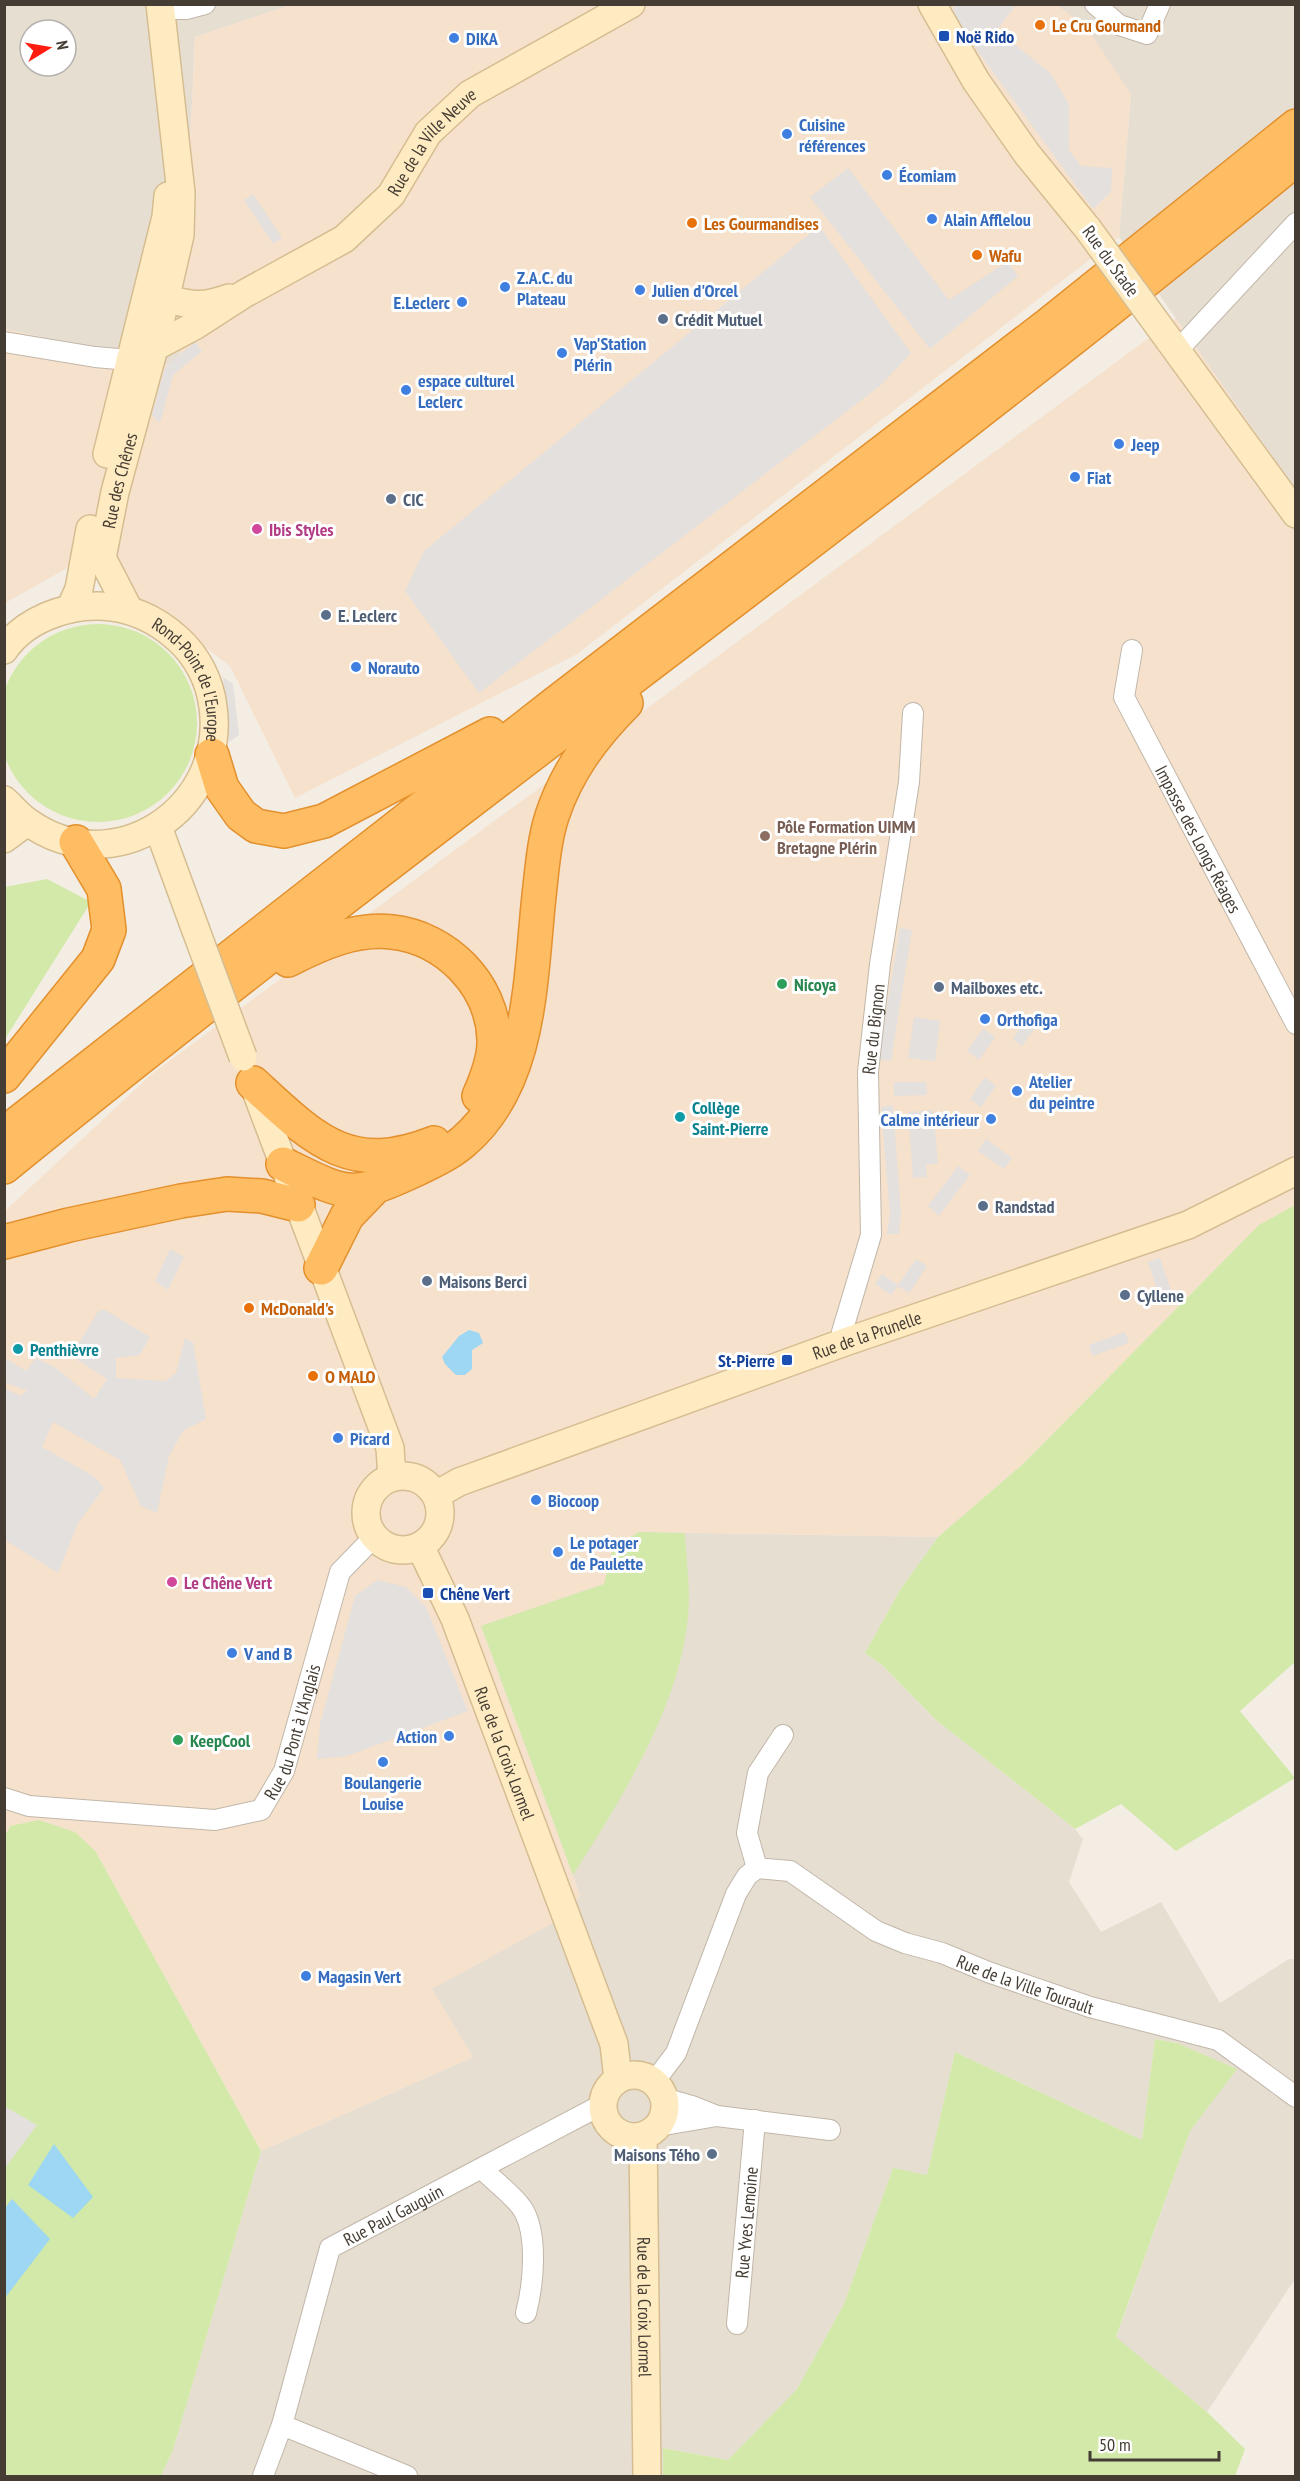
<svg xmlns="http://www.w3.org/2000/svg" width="1300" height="2481" viewBox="0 0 1300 2481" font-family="'PT Sans Narrow',sans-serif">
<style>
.residential{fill:#e7ded2;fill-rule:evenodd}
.commercial{fill:#f6e1cd}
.green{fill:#d3e9aa}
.parking{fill:#e3e0dd}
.water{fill:#9dd7f3}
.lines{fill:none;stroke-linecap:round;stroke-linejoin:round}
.street-casing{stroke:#c1b7a9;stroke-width:22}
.secondary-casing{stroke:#d5bd91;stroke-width:30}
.highway-casing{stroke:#e3902d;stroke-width:36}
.street{stroke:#fff;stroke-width:20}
.secondary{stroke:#ffebc2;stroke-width:27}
.highway{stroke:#ffbd63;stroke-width:33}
.secondary-bridge-casing{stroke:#d5bd91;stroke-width:30;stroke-linecap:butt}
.secondary-bridge{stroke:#ffebc2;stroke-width:27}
.food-dot{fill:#e8710a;stroke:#fff;stroke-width:2}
.transit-dot{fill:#1a4fb4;stroke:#fff;stroke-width:2}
.shop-dot{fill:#3f7fe0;stroke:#fff;stroke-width:2}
.service-dot{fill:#5c6f8a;stroke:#fff;stroke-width:2}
.hotel-dot{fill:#d1479c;stroke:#fff;stroke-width:2}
.education-dot{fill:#8d6e63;stroke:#fff;stroke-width:2}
.leisure-dot{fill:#2e9e5b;stroke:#fff;stroke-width:2}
.culture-dot{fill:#0f9aa8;stroke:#fff;stroke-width:2}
.labels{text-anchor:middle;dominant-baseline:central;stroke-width:6;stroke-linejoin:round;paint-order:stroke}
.food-label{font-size:18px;font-weight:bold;fill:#c56008;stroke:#fff;text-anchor:start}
.transit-label{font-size:18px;font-weight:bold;fill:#164399;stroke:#fff;text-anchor:start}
.shop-label{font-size:18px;font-weight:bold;fill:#366cbe;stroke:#fff;text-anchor:start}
.street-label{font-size:18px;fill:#453d34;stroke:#fff}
.service-label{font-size:18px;font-weight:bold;fill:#4e5e75;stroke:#fff;text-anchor:start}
.hotel-label{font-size:18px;font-weight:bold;fill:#b23c85;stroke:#fff;text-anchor:start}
.education-label{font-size:18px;font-weight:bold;fill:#785e54;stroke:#fff;text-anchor:start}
.leisure-label{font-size:18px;font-weight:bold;fill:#27864d;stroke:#fff;text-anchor:start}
.culture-label{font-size:18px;font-weight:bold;fill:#0d838f;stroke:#fff;text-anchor:start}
</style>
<rect width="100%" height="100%" fill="#f3ede4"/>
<!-- residential -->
<path class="residential" d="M5,5H293L195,37L180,367L5,329ZM30,30H66V66H30Z
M1057,5H1295V489L1119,237L1131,94Z
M639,1532L938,1537L900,1590L865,1653L882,1665L936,1720L1075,1829L1083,1839L1069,1882L1101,1932L1161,1902L1220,2003L1289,1959H1295V2279L1207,2412L1116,2338L1190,2131L1236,2069L1177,2043L1155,2039L1142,2140L955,2052L927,2176L893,2168L844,2304L797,2389L728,2460L664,2448L663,2476H161L173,2450L261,2151L473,2057L431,1989L580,1895L481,1626Z"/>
<!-- commercial -->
<path class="commercial" d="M293,4L1057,5L1087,28L1131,94L1119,237L577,654L295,798L230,666L85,558L5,603V329L180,367L195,37Z
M1176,318L1295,489V1205L1259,1225L1023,1464L938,1537L639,1532L613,1548L604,1584L481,1626L580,1895L566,1916L432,1989L473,2057L261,2151L96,1852L10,1826L5,1836V1211L153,1073Z"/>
<!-- green -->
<path class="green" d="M-1 723a99 99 0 1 1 198 0a99 99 0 1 1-198 0Z
M47,879L91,902L5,1039V887Z
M1295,1205V1662L1240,1711L1295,1778L1176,1851L1121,1804L1075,1829L936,1720L882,1665L865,1653L900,1590L938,1537L1023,1464L1259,1225Z
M639,1532L685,1533C686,1560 691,1590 688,1616C680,1706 621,1800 573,1875L481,1626L604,1584L613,1548Z
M39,1820L75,1832L96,1852L261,2151L173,2450L161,2476H5V1836L10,1826Z
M1155,2039L1177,2043L1237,2069L1190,2131L1116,2337L1207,2412L1245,2449L1235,2476H663V2448L728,2460L797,2389L844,2304L893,2168L927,2175L955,2052L1142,2140Z"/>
<!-- parking -->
<path class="parking" d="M954,5H1016L997,30L1050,73L1069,104V150L1081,166L1112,168L1111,192L1093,209L953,17Z
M848,168L949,300L1007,262L1018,276L930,349L810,197Z
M253,194L282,238L273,244L244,200Z
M819,226L911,353L881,385L479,693L405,591L424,551Z
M195,342L202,351L173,375L160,423L152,415L165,367Z
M223,677L233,684L239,735L229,742Z
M900,928L912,930L891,1061L878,1059Z
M1029,1015L1039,1022L1022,1046L1013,1039Z
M914,1017L940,1021L935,1061L908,1058Z
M983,1028L995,1037L979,1060L967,1051Z
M985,1077L996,1086L981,1107L970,1099Z
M894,1082H926L927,1095L894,1096Z
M893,1105L901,1214L899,1234H887L890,1214L881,1107Z
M933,1110L938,1163L926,1165L927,1177L913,1178L908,1112Z
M986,1139L1012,1158L1004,1169L978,1151Z
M958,1166L970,1175L939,1216L928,1206Z
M170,1249L184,1257L168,1290L155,1281Z
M1160,1258L1173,1296L1161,1300L1148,1262Z
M916,1259L927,1266L909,1293L898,1286L891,1295L875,1284L882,1274L898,1285Z
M99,1310H105L150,1337L140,1355L116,1358V1378L165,1381L176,1373L185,1338L193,1342L206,1419L183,1431L169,1456L157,1513L141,1506L120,1460L53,1422L42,1447L95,1477L104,1488L78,1523L58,1573L5,1540V1389L21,1396L27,1390L5,1383V1358L26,1371L36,1358L56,1368L94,1399L107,1379L71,1356Z
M1125,1332L1129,1343L1092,1356L1089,1345Z
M377,1580L406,1587L426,1607L468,1711L347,1756L317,1759L320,1724L355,1596Z
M4,2106L37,2125L5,2168H4Z"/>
<!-- water -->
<path class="water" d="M469,1330L479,1333L483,1343L472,1350V1369L465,1375H456L445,1364L442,1357L459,1336Z
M54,2144L93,2197L73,2218L28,2185Z
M12,2199L50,2239L5,2298V2208Z"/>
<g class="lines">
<defs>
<g id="street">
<path d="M1095,4L1119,25L1147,34L1160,4"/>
<path d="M160,9H186L205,4"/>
<path d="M4,342L95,357L130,360"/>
<path d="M1178,350L1296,223"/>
<path id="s1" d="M1132,650L1124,697L1296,1024"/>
<path id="s2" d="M845,1342L842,1332L871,1235L868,1072L880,964L909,782L913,713"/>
<path id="s3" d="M4,1798L29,1806L215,1820L261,1810L284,1771L340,1572L374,1537"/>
<path d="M757,1868L747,1833L758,1773L783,1735"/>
<path id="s4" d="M654,2082L676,2053L736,1894L747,1876L757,1868L790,1871L876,1931L905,1943L942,1953L988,1972L1090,2007L1218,2040L1296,2097"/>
<path d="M717,2116L830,2130"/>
<path d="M658,2126L717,2116L692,2106L664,2098"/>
<path d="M482,2169C494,2181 512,2194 522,2208C539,2234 533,2286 526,2313"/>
<path id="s5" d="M737,2324L755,2120"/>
<path d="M282,2425L407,2476"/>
<path id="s6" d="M263,2476L282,2425L330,2248L603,2104"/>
</g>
<g id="secondary">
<path d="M932,4L976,81L1027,154L1088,229"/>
<path d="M150,305C170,296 172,302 191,304C205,306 217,302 229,298"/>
<path d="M1169,340L1296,514"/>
<path id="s7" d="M130,360L196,325L244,294L344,239L391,195L428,133L470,94L631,4"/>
<path d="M107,454L166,217L168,196"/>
<path d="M70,609L79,589L90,529"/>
<path id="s8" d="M129,610L102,558L115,492L154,348L180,235L181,193L160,4"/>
<path id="s9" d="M4,650C24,620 66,605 100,606C130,607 156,619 178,639C197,656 210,681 213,707C227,808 114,884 28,822C19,816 12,807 4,800"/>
<path d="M158,827L195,928"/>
<path d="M4,839L27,822"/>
<path d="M253,1083L390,1448L392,1477"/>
<circle cx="403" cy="1513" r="37"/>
<path id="s10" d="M436,1495L459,1482L845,1342L1188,1225L1296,1171"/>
<path id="s11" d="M420,1546L455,1619L614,2044L618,2079"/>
<circle cx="634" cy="2106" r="31"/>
<path id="s12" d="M643,2136L647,2476"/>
</g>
<path id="highway" d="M212,755L222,788L241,815L256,826L284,831L324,821L490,734
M288,960C321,943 355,928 392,932C446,938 492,984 494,1039C495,1058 487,1078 479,1096
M4,1076L98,959L109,930L104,889L76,842
M253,1083C313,1138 348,1177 434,1143
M4,1134L556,703L1048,325L1296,126
M283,1164C348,1196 350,1200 417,1169C433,1161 451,1153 464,1141C532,1082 530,979 539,896C542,869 544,841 552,816C567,771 593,736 626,703
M4,1167C428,822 874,506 1296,159
M4,1242L69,1225L181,1201L227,1194L262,1196L298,1205
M321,1268L347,1216L373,1189"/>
</defs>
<!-- street casing -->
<use href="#street" class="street-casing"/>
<!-- secondary casing -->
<use href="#secondary" class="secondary-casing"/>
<!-- highway casing -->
<use href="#highway" class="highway-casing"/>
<!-- street -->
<use href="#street" class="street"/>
<!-- secondary -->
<use href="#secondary" class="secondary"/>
<!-- highway -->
<use href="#highway" class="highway"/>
<defs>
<path id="secondary-bridge" d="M1088,229L1169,340
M195,928L243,1057"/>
</defs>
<!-- secondary-bridge casing -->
<use href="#secondary-bridge" class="secondary-bridge-casing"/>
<!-- secondary-bridge -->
<use href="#secondary-bridge" class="secondary-bridge"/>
</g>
<!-- markers -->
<g class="food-dot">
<circle cx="1040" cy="25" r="6"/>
<circle cx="692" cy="223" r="6"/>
<circle cx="977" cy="255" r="6"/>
<circle cx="249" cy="1308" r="6"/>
<circle cx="313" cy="1376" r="6"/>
</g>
<g class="transit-dot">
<rect x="938" y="30" width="12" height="12" rx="3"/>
<rect x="781" y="1354" width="12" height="12" rx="3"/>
<rect x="422" y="1587" width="12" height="12" rx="3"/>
</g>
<g class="shop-dot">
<circle cx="454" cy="38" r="6"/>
<circle cx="787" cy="134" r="6"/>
<circle cx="887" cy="175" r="6"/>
<circle cx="932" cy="219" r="6"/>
<circle cx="505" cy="287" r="6"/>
<circle cx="640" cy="290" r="6"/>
<circle cx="462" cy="302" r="6"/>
<circle cx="562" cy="353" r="6"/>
<circle cx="406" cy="390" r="6"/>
<circle cx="1119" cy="444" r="6"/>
<circle cx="1075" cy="477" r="6"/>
<circle cx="356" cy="667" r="6"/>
<circle cx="985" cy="1019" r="6"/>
<circle cx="1017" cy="1091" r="6"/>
<circle cx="991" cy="1119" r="6"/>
<circle cx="338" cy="1438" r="6"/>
<circle cx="536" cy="1500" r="6"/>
<circle cx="558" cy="1552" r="6"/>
<circle cx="232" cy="1653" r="6"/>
<circle cx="449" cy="1736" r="6"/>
<circle cx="383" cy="1762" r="6"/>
<circle cx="306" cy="1976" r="6"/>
</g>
<g class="service-dot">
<circle cx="663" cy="319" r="6"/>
<circle cx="391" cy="499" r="6"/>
<circle cx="326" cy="615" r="6"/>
<circle cx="939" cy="987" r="6"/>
<circle cx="983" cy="1206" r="6"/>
<circle cx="427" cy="1281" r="6"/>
<circle cx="1125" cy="1295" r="6"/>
<circle cx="712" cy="2154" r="6"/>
</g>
<g class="hotel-dot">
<circle cx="257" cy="529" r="6"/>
<circle cx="172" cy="1582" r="6"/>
</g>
<circle class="education-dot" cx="765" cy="836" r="6"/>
<g class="leisure-dot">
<circle cx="782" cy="984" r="6"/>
<circle cx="178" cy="1740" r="6"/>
</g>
<g class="culture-dot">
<circle cx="680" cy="1117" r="6"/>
<circle cx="18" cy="1349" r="6"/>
</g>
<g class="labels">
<!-- food labels -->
<g class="food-label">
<text x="1052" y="25">Le Cru Gourmand</text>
<text x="704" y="223">Les Gourmandises</text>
<text x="989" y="255">Wafu</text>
<text x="261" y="1308">McDonald's</text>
<text x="325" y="1376">O MALO</text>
</g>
<!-- transit labels -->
<g class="transit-label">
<text x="956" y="36">Noë Rido</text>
<text x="775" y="1360" text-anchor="end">St-Pierre</text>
<text x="440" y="1593">Chêne Vert</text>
</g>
<!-- shop labels -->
<g class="shop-label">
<text x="466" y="38">DIKA</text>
<text x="799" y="124">Cuisine<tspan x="799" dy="21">références</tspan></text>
<text x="899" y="175">Écomiam</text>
<text x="944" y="219">Alain Afflelou</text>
<text x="517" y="277">Z.A.C. du<tspan x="517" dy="21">Plateau</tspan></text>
<text x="652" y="290">Julien d'Orcel</text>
<text x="450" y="302" text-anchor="end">E.Leclerc</text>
<text x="574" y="343">Vap'Station<tspan x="574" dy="21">Plérin</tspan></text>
<text x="418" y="380">espace culturel<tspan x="418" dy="21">Leclerc</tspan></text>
<text x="1131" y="444">Jeep</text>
<text x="1087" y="477">Fiat</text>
<text x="368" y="667">Norauto</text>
<text x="997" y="1019">Orthofiga</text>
<text x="1029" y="1081">Atelier<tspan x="1029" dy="21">du peintre</tspan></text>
<text x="979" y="1119" text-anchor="end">Calme intérieur</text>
<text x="350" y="1438">Picard</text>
<text x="548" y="1500">Biocoop</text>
<text x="570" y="1542">Le potager<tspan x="570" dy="21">de Paulette</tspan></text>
<text x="244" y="1653">V and B</text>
<text x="437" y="1736" text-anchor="end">Action</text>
<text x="383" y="1782" text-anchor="middle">Boulangerie<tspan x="383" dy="21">Louise</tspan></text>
<text x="318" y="1976">Magasin Vert</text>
</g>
<!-- street labels -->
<g class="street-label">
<text stroke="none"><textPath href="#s7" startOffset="378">Rue de la Ville Neuve</textPath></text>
<text transform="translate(1111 261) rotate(54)">Rue du Stade</text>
<text stroke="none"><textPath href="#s8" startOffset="138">Rue des Chênes</textPath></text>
<text stroke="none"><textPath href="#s9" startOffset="238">Rond-Point de l'Europe</textPath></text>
<text stroke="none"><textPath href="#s1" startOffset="208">Impasse des Longs Réages</textPath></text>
<text stroke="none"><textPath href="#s2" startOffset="318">Rue du Bignon</textPath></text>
<text stroke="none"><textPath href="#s10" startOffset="460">Rue de la Prunelle</textPath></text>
<text stroke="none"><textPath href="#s3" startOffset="345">Rue du Pont à l'Anglais</textPath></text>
<text stroke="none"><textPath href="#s11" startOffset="224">Rue de la Croix Lormel</textPath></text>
<text stroke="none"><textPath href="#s4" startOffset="537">Rue de la Ville Tourault</textPath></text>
<text stroke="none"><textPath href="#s6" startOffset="309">Rue Paul Gauguin</textPath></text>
<text stroke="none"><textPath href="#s5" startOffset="102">Rue Yves Lemoine</textPath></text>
<text stroke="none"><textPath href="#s12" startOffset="171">Rue de la Croix Lormel</textPath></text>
</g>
<!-- service labels -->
<g class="service-label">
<text x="675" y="319">Crédit Mutuel</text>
<text x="403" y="499">CIC</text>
<text x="338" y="615">E. Leclerc</text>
<text x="951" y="987">Mailboxes etc.</text>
<text x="995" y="1206">Randstad</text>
<text x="439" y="1281">Maisons Berci</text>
<text x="1137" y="1295">Cyllene</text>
<text x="700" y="2154" text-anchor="end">Maisons Tého</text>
</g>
<!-- hotel labels -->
<g class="hotel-label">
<text x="269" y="529">Ibis Styles</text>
<text x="184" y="1582">Le Chêne Vert</text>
</g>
<!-- education labels -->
<g class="education-label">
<text x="777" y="826">Pôle Formation UIMM<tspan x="777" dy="21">Bretagne Plérin</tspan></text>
</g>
<!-- leisure labels -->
<g class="leisure-label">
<text x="794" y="984">Nicoya</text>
<text x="190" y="1740">KeepCool</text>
</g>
<!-- culture labels -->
<g class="culture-label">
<text x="692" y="1107">Collège<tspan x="692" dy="21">Saint-Pierre</tspan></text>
<text x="30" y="1349">Penthièvre</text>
</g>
</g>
<!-- border -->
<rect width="1300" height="2481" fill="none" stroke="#453d34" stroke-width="12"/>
<!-- north arrow -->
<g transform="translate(48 48) rotate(79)"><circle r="28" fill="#ffffff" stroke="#b5b1ae" stroke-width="1.5"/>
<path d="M0-4.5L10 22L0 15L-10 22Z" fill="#ff1d0f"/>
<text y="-9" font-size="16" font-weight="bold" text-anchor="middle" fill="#453d34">N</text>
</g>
<!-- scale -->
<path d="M1090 2451v9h129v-9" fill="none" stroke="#453d34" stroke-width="3"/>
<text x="1099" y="2451" font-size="18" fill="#453d34" stroke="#ffffff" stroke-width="4.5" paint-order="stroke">50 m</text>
</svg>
